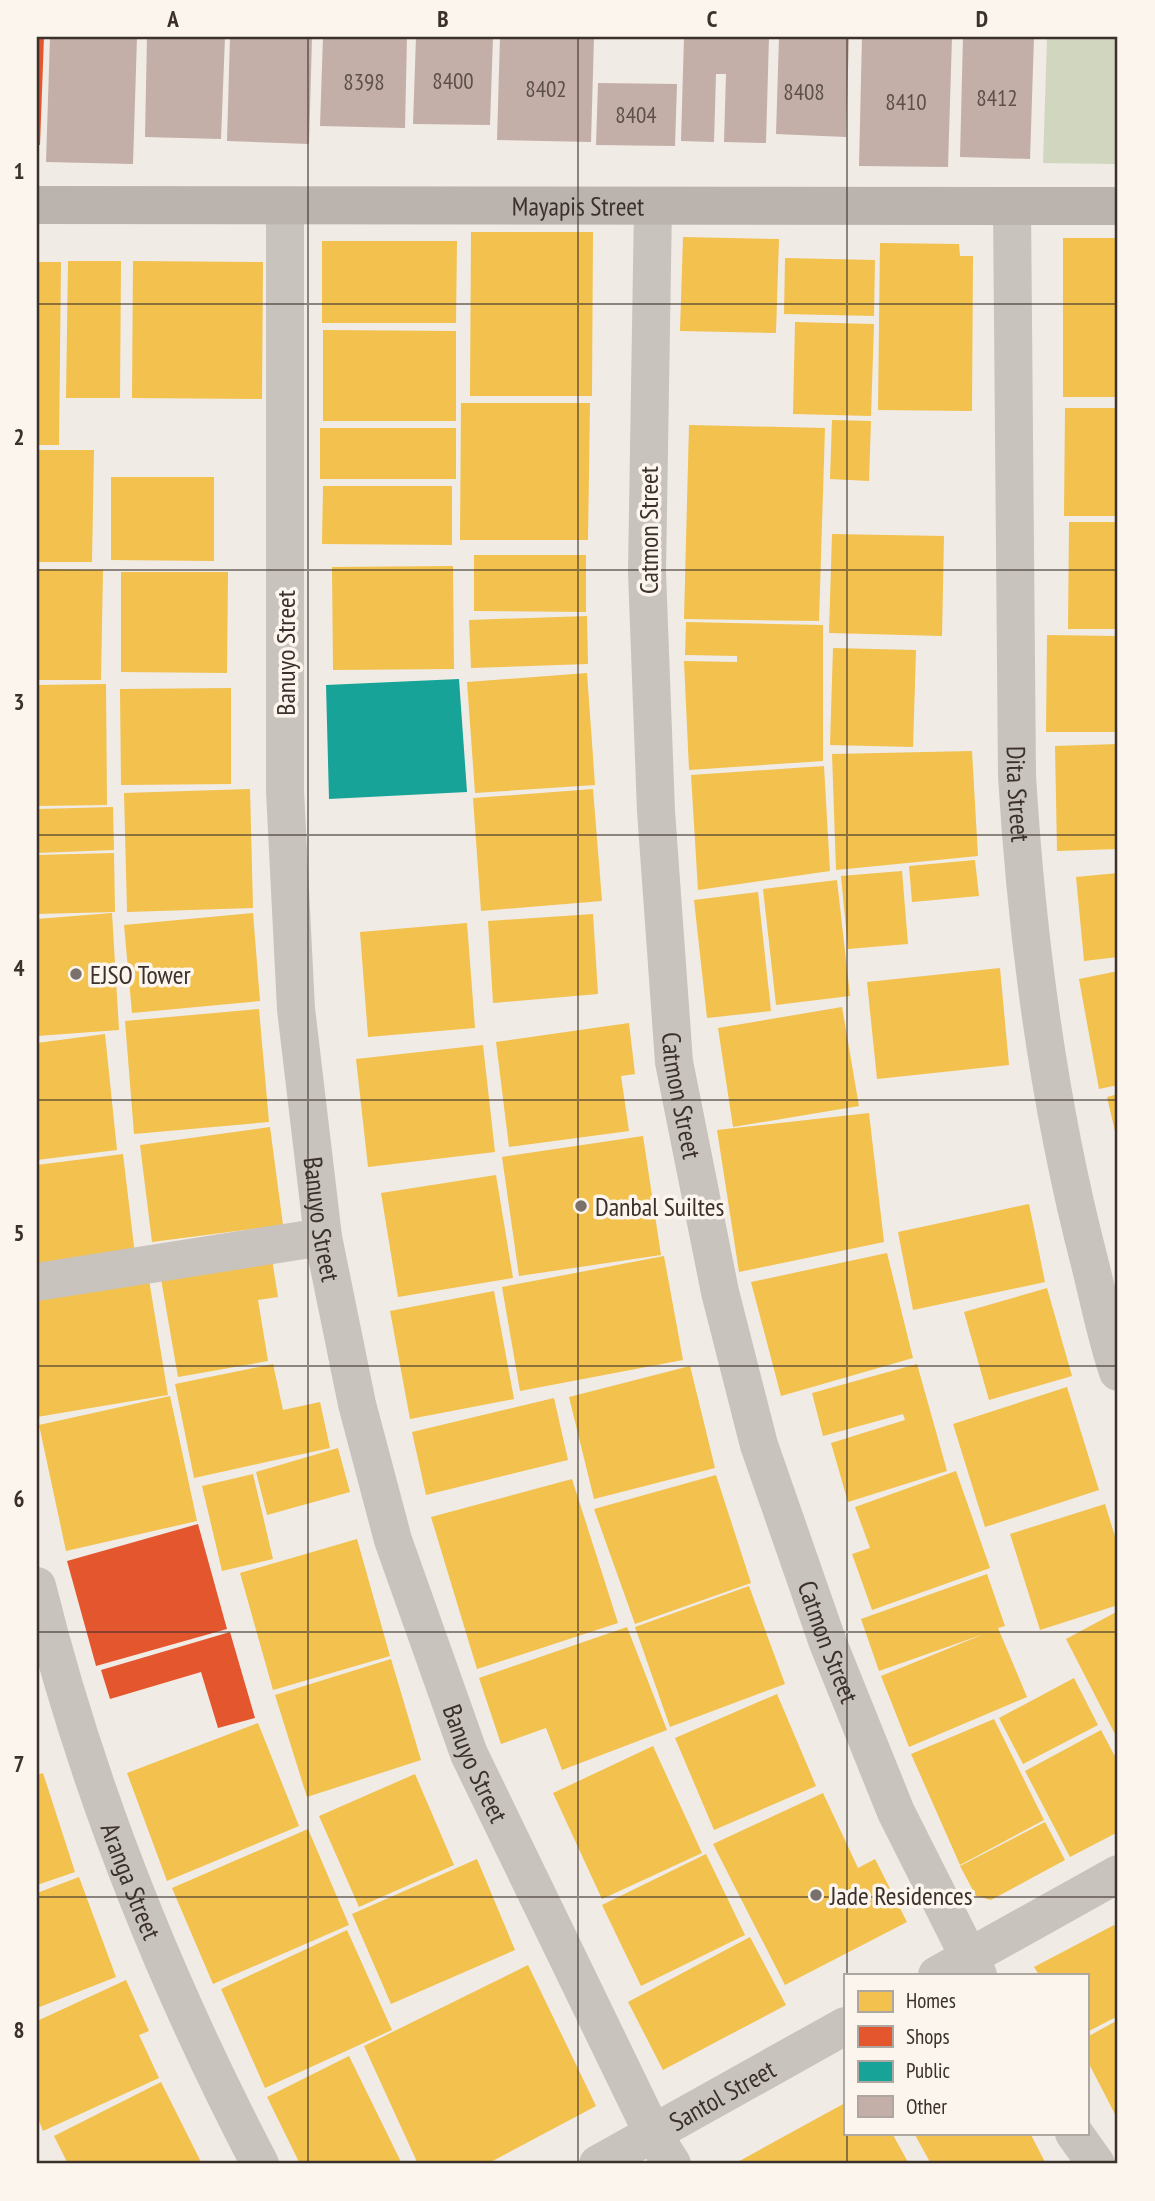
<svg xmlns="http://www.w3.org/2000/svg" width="1155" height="2201" viewBox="0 0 1155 2201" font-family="'PT Sans Narrow',sans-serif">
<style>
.green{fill:#d1d6bf}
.homes{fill:#f2c14e}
.shops{fill:#e4572e}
.public{fill:#17a398}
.building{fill:#c3afa7}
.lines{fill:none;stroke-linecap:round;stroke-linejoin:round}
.street{stroke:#c9c3be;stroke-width:38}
.secondary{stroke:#bab3ae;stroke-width:38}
.grid{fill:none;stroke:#3b302b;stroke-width:2;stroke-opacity:0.55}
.poi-dot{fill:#7a716c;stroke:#fbf5ee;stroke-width:2.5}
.labels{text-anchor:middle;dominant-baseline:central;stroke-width:7;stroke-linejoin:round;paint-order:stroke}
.number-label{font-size:23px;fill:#5d504a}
.street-label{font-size:26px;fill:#3b302b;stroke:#fbf5ee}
.poi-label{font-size:26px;fill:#3b302b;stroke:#fbf5ee;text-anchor:start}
.neatline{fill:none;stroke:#3b302b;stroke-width:2.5}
.grid-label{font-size:23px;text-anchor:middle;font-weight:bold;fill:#3b302b}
</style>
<rect width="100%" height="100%" fill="#f0ebe5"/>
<!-- green -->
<path class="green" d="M1047,37H1118L1115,164L1043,163Z"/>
<!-- homes -->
<path class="homes" d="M471,232H593L592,396H470Z
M683,237L779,239L776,333L680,331Z
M1063,238H1118V397H1063Z
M322,241H457L456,323H322Z
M880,243L959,244L960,256H973L972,411L878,410Z
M785,258L875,260L874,316L784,314Z
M68,261H121L120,398H66Z
M133,261L263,262L262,399L132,398Z
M37,262H61L59,445H37Z
M795,322L874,324L871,416L793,414Z
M323,330L456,331V421H323Z
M461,403H590L588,540H460Z
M1065,408H1118V516H1064Z
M832,420L871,421L869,481L830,479Z
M689,425L825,428L819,621L684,619Z
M320,428H456V479H320Z
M37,450H94L92,562H37Z
M111,477H214V561L111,560Z
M323,486H452V545L322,544Z
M1069,522H1118V629H1068Z
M832,534L944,536L942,636L829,633Z
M474,555H586V612L474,611Z
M453,566L454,669L333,670L332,567Z
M37,569L103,570L101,680H37Z
M121,572H228L227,673L121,672Z
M587,616L588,664L471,668L469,620Z
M686,622L823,625V761L689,770L684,661L737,662V656L685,655Z
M1047,635L1118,636V732H1046Z
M833,648L916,650L913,747L830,745Z
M587,673L595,785L475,793L467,682Z
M106,684L107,805L37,806V685Z
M231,688V784L121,785L120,689Z
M1118,744V849L1057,851L1055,746Z
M972,751L978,856L836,870L832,754Z
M824,766L830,871L698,890L691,775Z
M250,789L253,908L127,912L124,793Z
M593,789L602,901L481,911L473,798Z
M113,807L114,850L37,853V809Z
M114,853L115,912L37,914V855Z
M975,860L979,896L912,902L909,866Z
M902,871L908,944L848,949L841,876Z
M1118,873V957L1084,961L1076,877Z
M837,880L850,996L776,1005L763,889Z
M758,892L771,1011L707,1018L694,900Z
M112,913L119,1030L37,1036V919Z
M253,913L260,1001L132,1013L124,925Z
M593,914L598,994L493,1003L488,921Z
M467,923L475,1028L368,1037L360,932Z
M1000,968L1009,1065L877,1079L867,982Z
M1118,971V1085L1099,1089L1079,979Z
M842,1007L859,1106L733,1127L718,1028Z
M259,1009L269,1122L134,1134L125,1021Z
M629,1023L635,1074L621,1076L629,1131L509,1147L496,1042Z
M105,1034L117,1150L37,1160V1043Z
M483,1045L495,1152L368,1167L356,1059Z
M1118,1094V1140H1117L1107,1097Z
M869,1113L884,1242L739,1272L717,1130Z
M270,1127L283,1225L152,1242L140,1145Z
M643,1136L661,1255L519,1276L502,1157Z
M123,1154L135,1255L37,1268V1165Z
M496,1175L513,1278L398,1297L381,1193Z
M1029,1204L1045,1282L913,1310L898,1232Z
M887,1253L913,1358L781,1396L751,1282Z
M664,1256L683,1360L520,1391L502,1287Z
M272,1259L278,1297L258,1300L268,1361L178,1377L161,1279Z
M149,1280L168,1395L37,1417V1299Z
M1047,1288L1072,1376L989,1400L964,1312Z
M494,1291L514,1399L410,1419L390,1311Z
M273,1364L283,1410L320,1402L330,1448L194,1478L175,1384Z
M917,1364L947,1471L848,1502L831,1443L905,1420L903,1414L823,1436L812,1393Z
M690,1366L715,1468L594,1499L569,1397Z
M1067,1387L1099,1490L985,1527L953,1424Z
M170,1396L197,1521L66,1551L39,1425Z
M554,1398L568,1460L426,1495L412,1432Z
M338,1448L350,1492L267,1515L256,1472Z
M956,1471L990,1568L872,1610L852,1554L870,1548L855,1507Z
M253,1474L273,1559L222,1571L202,1486Z
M716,1475L751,1583L635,1624L594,1509Z
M572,1479L618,1623L477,1669L431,1517Z
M1105,1504L1118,1546V1605L1040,1630L1010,1534Z
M357,1539L390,1656L273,1690L240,1573Z
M987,1574L1005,1626L998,1628L1027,1697L909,1747L881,1676L984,1634L879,1671L861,1619Z
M749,1586L785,1684L670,1727L635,1627Z
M1118,1611V1740L1066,1639Z
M627,1627L667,1730L562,1770L546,1728L501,1744L479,1678Z
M391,1659L421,1760L307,1797L275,1695Z
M1074,1678L1098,1725L1023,1764L999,1718Z
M777,1694L816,1786L714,1830L675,1738Z
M994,1719L1044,1820L960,1865L911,1754Z
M258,1723L299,1826L167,1881L127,1773Z
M1101,1730L1118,1762V1832L1070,1857L1025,1771Z
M653,1746L702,1853L602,1899L553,1793Z
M43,1773L75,1872L37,1885V1775Z
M415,1774L454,1865L359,1907L319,1816Z
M823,1793L858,1868L875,1859L907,1922L785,1985L713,1844Z
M1045,1822L1065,1860L991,1900L976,1896L960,1866Z
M308,1829L349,1925L213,1984L172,1888Z
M706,1854L745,1935L641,1986L602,1905Z
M477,1859L515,1950L391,2004L352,1914Z
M79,1877L116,1977L37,2008V1893Z
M1114,1925L1118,1933V2016L1087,2032V1975H1039L1034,1967Z
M347,1930L392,2030L265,2088L221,1989Z
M750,1937L786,2005L663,2070L628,2002Z
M528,1965L596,2106L487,2164H418L364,2046Z
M126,1980L149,2031L139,2035L159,2078L43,2131L37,2116V2021Z
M1118,2020V2120L1087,2060V2037Z
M349,2056L402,2164H300L267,2097Z
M161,2082L202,2164H68L54,2136Z
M845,2103V2133H892L909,2164H734Z
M914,2133H1030L1045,2162L1040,2164H931Z"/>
<!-- shops -->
<path class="shops" d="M37,37H44L40,145H37Z
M198,1524L227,1629L96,1666L67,1561Z
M230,1632L255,1718L218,1728L201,1672L110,1699L101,1670Z"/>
<!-- public -->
<path class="public" d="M459,679L467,792L329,799L326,685Z"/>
<!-- building -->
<path class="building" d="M50,37H137L133,164L46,162Z
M147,37H225L221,139L145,137Z
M230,37H312L309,144L227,141Z
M323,37H407L405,128L320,126Z
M416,37H493L490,125L413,124Z
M500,37H594L591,142L497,140Z
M684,37H769L766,143L724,142L726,74H716L714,142L681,141Z
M779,37H849L846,137L776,134Z
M862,37H952L948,167L859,166Z
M963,37H1034L1030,159L960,157Z
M598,83L677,84L675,146L596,145Z"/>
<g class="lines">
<!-- street -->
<g class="street">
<path id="s1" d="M285,206V791L296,1009L323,1237L357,1404L393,1540L469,1754L653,2134L672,2164"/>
<path id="s2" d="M653,206L647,572L656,811L674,1062L720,1292L759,1445L828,1643L896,1812L978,1975"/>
<path id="s3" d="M1012,206L1017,776C1027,941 1048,1103 1090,1264C1099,1300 1106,1337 1118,1372"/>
<path d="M37,1282L323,1237"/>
<path id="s4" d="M37,1586C87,1788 164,1980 260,2164"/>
<path d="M937,1975L1118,1874"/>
<path d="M1074,2133L1096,2164"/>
<path id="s5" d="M598,2164L845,2026"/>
</g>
<!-- secondary -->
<path class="secondary" id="s6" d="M37,205L1118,206"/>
</g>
<!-- grid -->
<path class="grid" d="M308,37V2164M578,37V2164M847,37V1975M37,304H1118M37,570H1118M37,835H1118M37,1100H1118M37,1366H1118M37,1632H1118M37,1897H1118M847,2133V2164"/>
<!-- markers -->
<g class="poi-dot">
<circle cx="76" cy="974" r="7"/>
<circle cx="581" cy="1206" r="7"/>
<circle cx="816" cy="1895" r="7"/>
</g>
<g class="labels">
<!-- number labels -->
<g class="number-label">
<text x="453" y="80">8400</text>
<text x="364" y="81">8398</text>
<text x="546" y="88">8402</text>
<text x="804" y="91">8408</text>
<text x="997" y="97">8412</text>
<text x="906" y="101">8410</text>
<text x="636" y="114">8404</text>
</g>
<!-- street labels -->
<g class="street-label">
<text stroke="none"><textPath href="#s6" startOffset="541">Mayapis Street</textPath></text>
<text transform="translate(648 530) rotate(-90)">Catmon Street</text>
<text transform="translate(285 653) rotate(-90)">Banuyo Street</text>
<text stroke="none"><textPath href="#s3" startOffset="588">Dita Street</textPath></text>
<text stroke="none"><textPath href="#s2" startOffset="891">Catmon Street</textPath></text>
<text stroke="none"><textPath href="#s1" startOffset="1015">Banuyo Street</textPath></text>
<text stroke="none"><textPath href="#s2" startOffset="1458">Catmon Street</textPath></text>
<text stroke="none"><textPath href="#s1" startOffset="1582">Banuyo Street</textPath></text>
<text stroke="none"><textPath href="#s4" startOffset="310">Aranga Street</textPath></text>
<text stroke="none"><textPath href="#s5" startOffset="142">Santol Street</textPath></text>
</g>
<!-- poi labels -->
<g class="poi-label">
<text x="90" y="974">EJSO Tower</text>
<text x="595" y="1206">Danbal Suiltes</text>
<text x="830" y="1895">Jade Residences</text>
</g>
</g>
<!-- border -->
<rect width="1155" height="2201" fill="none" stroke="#fbf5ee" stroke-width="77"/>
<!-- legend -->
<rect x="844" y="1974" width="245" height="161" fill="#fbf5ee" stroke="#aea6a0" stroke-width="2"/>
<rect x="858" y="1991" width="35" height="21" fill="#f2c14e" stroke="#aea6a0" stroke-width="2"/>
<text x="906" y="2008" font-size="21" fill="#3b302b">Homes</text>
<rect x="858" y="2026" width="35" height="21" fill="#e4572e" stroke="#aea6a0" stroke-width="2"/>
<text x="906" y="2044" font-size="21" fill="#3b302b">Shops</text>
<rect x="858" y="2061" width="35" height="21" fill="#17a398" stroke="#aea6a0" stroke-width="2"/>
<text x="906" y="2078" font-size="21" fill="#3b302b">Public</text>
<rect x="858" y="2096" width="35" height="21" fill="#c3afa7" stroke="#aea6a0" stroke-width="2"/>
<text x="906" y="2114" font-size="21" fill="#3b302b">Other</text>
<rect x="38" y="38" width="1078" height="2124" class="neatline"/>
<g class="grid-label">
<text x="173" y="27">A</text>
<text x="443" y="27">B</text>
<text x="712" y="27">C</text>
<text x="982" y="27">D</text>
<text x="19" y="179">1</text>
<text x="19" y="445">2</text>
<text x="19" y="710">3</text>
<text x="19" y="976">4</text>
<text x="19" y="1241">5</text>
<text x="19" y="1507">6</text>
<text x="19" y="1772">7</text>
<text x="19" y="2038">8</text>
</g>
</svg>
